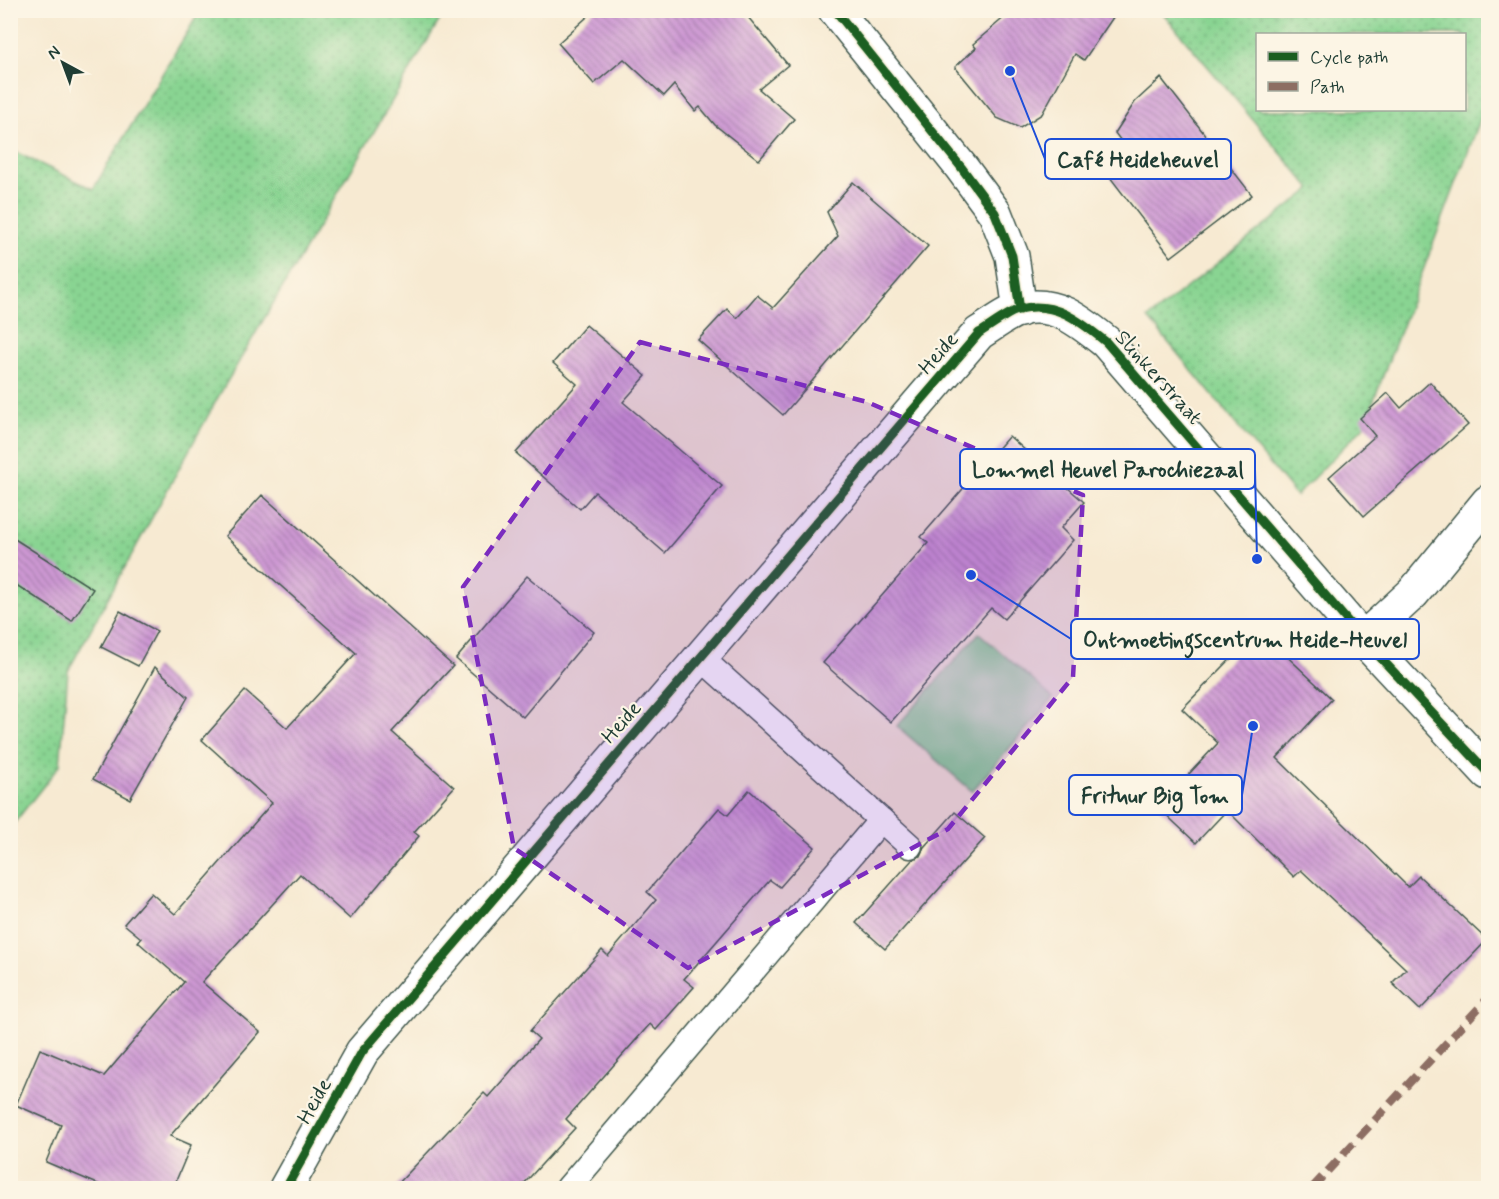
<svg xmlns="http://www.w3.org/2000/svg" width="1499" height="1199" viewBox="0 0 1499 1199" font-family="Mynerve,sans-serif">
  <style>
    .grass { fill: url(#grass-dots); stroke: #548863; stroke-width: 1.5; fill-rule: evenodd }
    .park { fill: #89d492; stroke: #548863; stroke-width: 1.5 }
    .building { fill: url(#building-back-hatch) }
    .lines { fill: none; stroke-linecap: round; stroke-linejoin: round }
    .service-casing { stroke: #3f574c; stroke-width: 27 }
    .minor-casing { stroke: #3f574c; stroke-width: 36 }
    .service { stroke: #fff; stroke-width: 24 }
    .minor { stroke: #fff; stroke-width: 33 }
    .quiet { stroke: #8d6e63; stroke-width: 8; stroke-dasharray: 15 8; stroke-linecap: butt }
    .cycleway-casing { stroke: #fcf5e5; stroke-width: 13 }
    .cycleway { stroke: #1b5e20; stroke-width: 9 }
    .marked { fill: #7b2cbf; fill-opacity: 0.2; stroke: #7b2cbf; stroke-width: 4.5; stroke-dasharray: 12 8; stroke-linejoin: round }
    .labels { text-anchor: middle; stroke-width: 4.5; stroke-linejoin: round; paint-order: stroke }
    .street-label { font-size: 21px; fill: #1f3d34; stroke: #fcf5e5 }
    .leader { fill: none; stroke: #1d4ed8; stroke-width: 2 }
    .callout-dot { fill: #1d4ed8; stroke: #fcf5e5; stroke-width: 2 }
    .callout { fill: #fcf5e5; stroke: #1d4ed8; stroke-width: 2 }
    .callout-label { font-size: 22px; text-anchor: middle; font-weight: bold; fill: #1f3d34 }
  </style>
  <defs>
    <pattern id="grass-dots" width="8" height="8" patternUnits="userSpaceOnUse" patternTransform="scale(1.5)"><rect width="8" height="8" fill="#89d492"/><path d="M2 2h.1M6 6h.1" fill="none" stroke="#6fad78" stroke-width="1.8" stroke-linecap="round"/></pattern>
    <pattern id="building-back-hatch" width="6" height="6" patternUnits="userSpaceOnUse" patternTransform="scale(1.5)"><rect width="6" height="6" fill="#cd98d3"/><path d="M-1 5l2 2M0 0l6 6M5-1l2 2" fill="none" stroke="#a67dac"/></pattern>
  </defs>
  <rect width="100%" height="100%" fill="#fcf5e5"/>
  <filter id="ink" filterUnits="userSpaceOnUse"><feTurbulence type="fractalNoise" baseFrequency=".0167" numOctaves="2"/><feDisplacementMap in="SourceGraphic" scale="12" xChannelSelector="R" yChannelSelector="G"/><feConvolveMatrix kernelMatrix="1 2 1 2 8 2 1 2 1" color-interpolation-filters="sRGB"/></filter>
  <filter id="wash" filterUnits="userSpaceOnUse"><feTurbulence type="fractalNoise" baseFrequency=".008" numOctaves="4" result="noise"/><feDisplacementMap in="SourceGraphic" scale="24" xChannelSelector="R" yChannelSelector="G"/><feGaussianBlur stdDeviation="1.35" result="paint"/><feColorMatrix in="noise" values="0 0 0 0 0 0 0 0 0 0 0 0 0 0 0 0 0 1.4 0 .05"/><feComposite in="paint" operator="in"/></filter>
  <g filter="url(#wash)">
    <rect width="100%" height="100%" fill="#f7ead2"/>
    <!-- grass -->
    <g class="grass">
      <path d="M 200,11 L 445,11 L 221,392 L 68,671 L 60,765 L 11,827 L 11,150 L 93,189 Z"/>
      <path d="M 1161,11 L 1488,11 L 1488,99 L 1364,426 L 1296,496 L 1148,318 L 1311,189 ZM 1258,34 L 1464,34 L 1464,110 L 1258,110 Z"/>
    </g>
    <!-- park -->
    <path class="park" d="M 979,633 L 1053,698 L 972,791 L 897,726 Z"/>
    <g id="blocks">
      <!-- building -->
      <g class="building">
        <path d="M 595,10 L 742,10 L 788,65 L 759,89 L 794,119 L 759,160 L 715,125 L 700,107 L 695,111 L 674,85 L 664,96 L 624,59 L 594,84 L 558,43 Z"/>
        <path d="M 1013,10 L 1118,10 L 1084,60 L 1075,54 L 1042,114 L 1020,128 L 997,118 L 955,67 L 976,48 L 973,44 Z"/>
        <path d="M 1161,78 L 1252,195 L 1171,257 L 1103,168 L 1127,149 L 1115,133 L 1135,102 Z"/>
        <path d="M 853,182 L 928,246 L 783,415 L 698,340 L 727,309 L 737,318 L 757,295 L 773,308 L 838,236 L 827,212 Z"/>
        <path d="M 586,325 L 646,376 L 623,402 L 722,486 L 665,553 L 595,492 L 580,509 L 516,453 L 577,384 L 553,363 Z"/>
        <path d="M 1430,382 L 1468,425 L 1364,516 L 1329,477 L 1375,436 L 1360,418 L 1388,393 L 1401,408 Z"/>
        <path d="M 1009,436 L 1084,502 L 1061,528 L 1073,540 L 1004,619 L 991,608 L 891,722 L 823,663 L 928,543 L 921,537 Z"/>
        <path d="M 262,495 L 453,666 L 392,732 L 454,787 L 414,832 L 419,836 L 350,919 L 300,874 L 202,982 L 260,1032 L 170,1136 L 191,1145 L 173,1188 L 107,1188 L 46,1162 L 61,1125 L 16,1105 L 40,1049 L 104,1076 L 184,982 L 138,942 L 141,938 L 124,924 L 151,893 L 175,914 L 272,803 L 202,740 L 245,691 L 287,728 L 356,653 L 225,536 Z"/>
        <path d="M 10,536 L 93,589 L 72,621 L 10,581 Z"/>
        <path d="M 527,576 L 594,632 L 523,717 L 456,659 Z"/>
        <path d="M 120,611 L 157,631 L 138,666 L 101,647 Z"/>
        <path d="M 1259,630 L 1332,699 L 1277,758 L 1408,887 L 1419,876 L 1487,940 L 1420,1010 L 1392,983 L 1406,969 L 1301,870 L 1294,877 L 1227,810 L 1196,843 L 1158,807 L 1218,743 L 1182,709 Z"/>
        <path d="M 155,667 L 188,697 L 130,799 L 93,779 Z"/>
        <path d="M 749,790 L 815,847 L 780,887 L 770,880 L 684,979 L 694,987 L 656,1030 L 650,1024 L 566,1119 L 575,1128 L 520,1188 L 394,1188 L 484,1093 L 488,1097 L 539,1039 L 530,1031 L 602,950 L 608,956 L 656,900 L 647,892 L 719,808 L 728,815 Z"/>
        <path d="M 955,812 L 985,838 L 885,949 L 856,923 L 912,860 L 920,856 L 924,847 Z"/>
      </g>
    </g>
  </g>
  <g filter="url(#ink)">
    <use href="#blocks" fill-opacity="0" stroke="#3f574c" stroke-width="1.5"/>
    <g class="lines">
      <!-- service casing -->
      <g class="service-casing">
        <g id="service">
          <path d="M 700,657 L 910,846"/>
          <path d="M 568,1188 L 881,820"/>
        </g>
      </g>
      <!-- minor casing -->
      <g class="minor-casing">
        <g id="minor">
          <path d="M 835,10 L 961,167 L 995,213 L 1012,256 L 1020,310"/>
          <path d="M 1363,639 L 1413,593 L 1488,502"/>
          <path d="M 286,1188 L 362,1052 L 979,333 C 991,326 1007,313 1020,309 C 1055,300 1081,322 1106,342 L 1363,639 L 1488,773"/>
        </g>
      </g>
      <!-- service -->
      <use href="#service" class="service"/>
      <!-- minor -->
      <use href="#minor" class="minor"/>
      <!-- quiet -->
      <path class="quiet" d="M 1312,1188 L 1488,998"/>
      <!-- cycleway casing -->
      <g class="cycleway-casing">
        <g id="cycleway">
          <path d="M 835,10 L 961,167 L 995,213 L 1012,256 L 1020,310"/>
          <path d="M 286,1188 L 362,1052 L 979,333 C 991,326 1007,313 1020,309 C 1055,300 1081,322 1106,342 L 1363,639 L 1488,773"/>
        </g>
      </g>
      <!-- cycleway -->
      <use href="#cycleway" class="cycleway"/>
    </g>
  </g>
  <!-- marked area -->
  <path class="marked" d="M 640,342 L 867,402 L 1083,495 L 1073,677 L 948,829 L 688,968 L 514,848 L 463,587 Z"/>
  <g class="labels">
    <!-- street labels -->
    <g class="street-label">
      <text transform="translate(938 353) rotate(-49)" y="7">Heide</text>
      <text transform="translate(1159 377) rotate(48)" y="7">Slinkerstraat</text>
      <text transform="translate(621 722) rotate(-49)" y="7">Heide</text>
      <text transform="translate(314 1101) rotate(-61)" y="7">Heide</text>
    </g>
  </g>
  <!-- callouts -->
  <path class="leader" d="M1010 71L1045 159M1257 559L1255 469M971 575L1071 639M1253 726L1242 795"/>
  <g class="callout-dot">
    <circle cx="1010" cy="71" r="6"/>
    <circle cx="1257" cy="559" r="6"/>
    <circle cx="971" cy="575" r="6"/>
    <circle cx="1253" cy="726" r="6"/>
  </g>
  <g class="callout">
    <rect x="1045" y="139" width="186" height="40" rx="6"/>
    <rect x="960" y="449" width="295" height="40" rx="6"/>
    <rect x="1071" y="619" width="348" height="40" rx="6"/>
    <rect x="1069" y="775" width="173" height="40" rx="6"/>
  </g>
  <g class="callout-label">
    <text x="1138" y="167">Café Heideheuvel</text>
    <text x="1108" y="477">Lommel Heuvel Parochiezaal</text>
    <text x="1245" y="647">Ontmoetingscentrum Heide-Heuvel</text>
    <text x="1155" y="803">Frituur Big Tom</text>
  </g>
  <!-- margin -->
  <rect width="1499" height="1199" fill="none" stroke="#fcf5e5" stroke-width="36"/>
  <!-- legend -->
  <rect x="1256" y="33" width="210" height="78" fill="#fcf5e5" stroke="#a4ab9e" stroke-width="1.5"/>
  <rect x="1268" y="52" width="30" height="9" fill="#1b5e20" stroke="#a4ab9e" stroke-width="1.5"/>
  <text x="1310" y="63" font-size="18" fill="#1f3d34">Cycle path</text>
  <rect x="1268" y="82" width="30" height="9" fill="#8d6e63" stroke="#a4ab9e" stroke-width="1.5"/>
  <text x="1310" y="93" font-size="18" fill="#1f3d34">Path</text>
  <!-- north arrow -->
  <g transform="translate(63 63) rotate(319)" stroke="#fcf5e5" stroke-width="4.5" paint-order="stroke">
  <path d="M0-4.5L10 22L0 15L-10 22Z" fill="#1f3d34"/>
  <text y="-9" font-size="16" font-weight="bold" text-anchor="middle" fill="#1f3d34">N</text>
  </g>
</svg>
